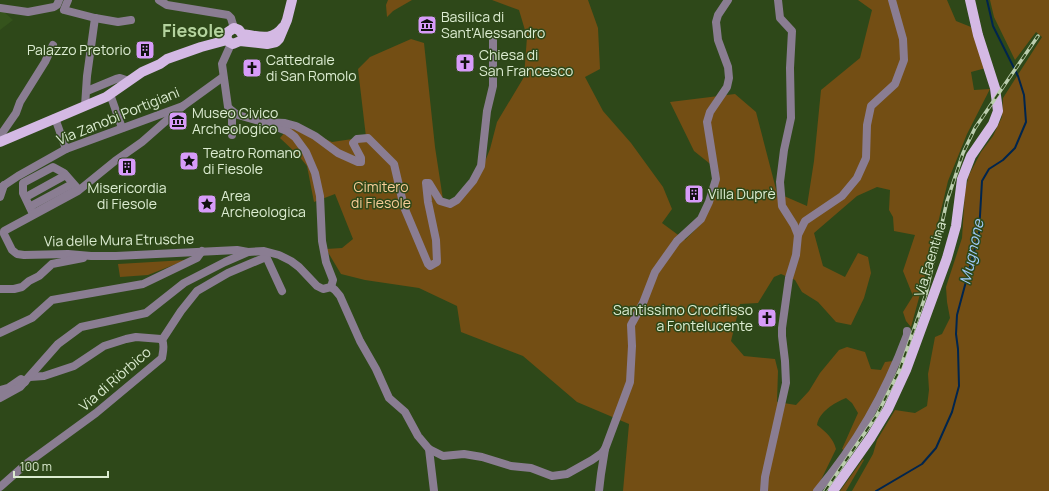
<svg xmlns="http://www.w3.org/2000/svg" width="1049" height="491" viewBox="0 0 1049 491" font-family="Manrope,sans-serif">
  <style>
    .built { fill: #35531c }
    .green { fill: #734e14 }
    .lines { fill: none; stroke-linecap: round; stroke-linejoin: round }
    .stream { stroke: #00254e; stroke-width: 2 }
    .minor { stroke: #8a7d92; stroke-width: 8 }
    .major { stroke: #d4b9e4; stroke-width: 10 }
    .rail-casing { stroke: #bbcdae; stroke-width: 3.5 }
    .rail { stroke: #2e4819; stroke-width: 2; stroke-dasharray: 6; stroke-linecap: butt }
    .labels { text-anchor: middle; stroke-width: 3; stroke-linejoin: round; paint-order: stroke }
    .poi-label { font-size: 14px; fill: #dcecd1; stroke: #2e4819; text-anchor: start }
    .street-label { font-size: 14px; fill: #dcecd1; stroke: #2e4819 }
    .park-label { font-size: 14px; fill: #f7cd98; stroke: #2e4819 }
    .water-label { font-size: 15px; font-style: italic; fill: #a1cbfd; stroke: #2e4819 }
    .district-label { font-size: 18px; font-weight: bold; fill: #b4d39e; stroke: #2e4819 }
  </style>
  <rect width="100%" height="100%" fill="#2e4819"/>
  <!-- built -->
  <path class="built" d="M 0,10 L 3,11 L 13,20 L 0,30 Z"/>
  <!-- green -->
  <g class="green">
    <path d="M 388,0 L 412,0 L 393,11 L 387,17 L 386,5 Z"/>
    <path d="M 492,0 L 588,0 L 598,28 L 600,69 L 585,77 L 603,111 L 631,143 L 663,187 L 672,209 L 662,223 L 685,240 L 704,221 L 719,171 L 694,151 L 670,102 L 735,94 L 756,112 L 777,193 L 807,206 L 814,161 L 821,90 L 860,58 L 872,10 L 858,0 L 947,0 L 956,21 L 971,27 L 986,68 L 971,72 L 974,90 L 990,89 L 967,134 L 948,181 L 928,265 L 911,327 L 906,321 L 903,312 L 913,296 L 903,271 L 915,235 L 894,231 L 893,217 L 889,210 L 890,190 L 877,187 L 857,196 L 814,233 L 823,266 L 845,277 L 858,253 L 868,257 L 871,273 L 864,298 L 851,325 L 836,322 L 818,302 L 802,292 L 795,280 L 781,274 L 774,277 L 758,303 L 740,304 L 731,341 L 744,356 L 775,359 L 778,371 L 777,402 L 796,405 L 809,391 L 820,373 L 839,350 L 847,347 L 865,352 L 871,369 L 881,370 L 885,362 L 893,361 L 878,396 L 846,451 L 842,449 L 858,413 L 852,403 L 846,398 C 834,403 819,412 817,425 C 826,432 833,438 836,449 L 821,480 L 814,491 L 623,491 L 629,424 L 577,402 L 523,356 L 461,332 L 457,306 L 419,288 L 365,280 L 341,274 L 326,249 L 342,248 L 353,239 L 335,194 L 314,202 L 307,166 L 298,155 L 280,138 L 292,124 L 332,142 L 366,137 L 358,69 L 370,57 L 411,39 L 424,43 L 435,147 L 444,206 L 478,179 L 490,149 L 497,122 L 524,77 L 527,37 L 519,10 Z"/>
    <path d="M 990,0 L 1049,0 L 1049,491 L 852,491 L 873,454 L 877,440 L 895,410 L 915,413 L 927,406 L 929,390 L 928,374 L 935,337 L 942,334 L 950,318 L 947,302 L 946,287 L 962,238 L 965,191 L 969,175 L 981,152 L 993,136 L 1002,117 L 1003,98 L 1042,37 L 1036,32 L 1015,60 L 994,17 Z"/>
    <path d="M 186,260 L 148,275 L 120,277 L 118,264 Z"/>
    <path d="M 863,459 L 864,460 L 846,491 L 840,491 Z"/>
  </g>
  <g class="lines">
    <!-- stream -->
    <path class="stream" d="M 876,491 L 922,464 L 936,448 L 952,412 L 959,386 L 958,349 L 956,334 L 957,315 L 979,233 L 982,181 L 989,169 L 1003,160 L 1015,148 L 1026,122 L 1024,95 L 1018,76 L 993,26 L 987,0"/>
    <!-- minor -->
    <g class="minor">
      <path d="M 68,0 L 64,10 L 95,18 L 118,22 L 131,20"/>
      <path d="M 159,0 L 167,5 L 228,15 L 231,18 L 234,28"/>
      <path d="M 0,8 L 28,12 L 54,7 L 57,5 L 59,0"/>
      <path d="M 231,44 L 222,64 L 228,107 L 232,111 L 238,115 L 263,122 L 287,131 L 295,137 L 306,152 L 315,173 L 320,196 L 322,241 L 326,262 L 333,280 L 331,287"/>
      <path d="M 87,91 L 116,79 L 120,78 L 129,81"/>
      <path d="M 110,94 L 122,128"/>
      <path d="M 85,106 L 87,76 L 95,18"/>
      <path d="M 183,106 L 142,142 L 115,161 L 78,191 L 4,231 L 4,234 L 12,250 L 17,254 L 24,255 L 68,254 L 91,256 L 116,256 L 237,250 L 248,252"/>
      <path d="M 232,111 L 232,135"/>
      <path d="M 55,118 L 66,149"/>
      <path d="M 263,122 L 285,123 L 296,126 L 315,136 L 338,153 L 358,162 L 361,162 L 361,158 L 353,143 L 357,139 L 368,138 L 394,164 L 404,207 L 428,264 L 430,266 L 437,262 L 436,240 L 428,202 L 426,183 L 429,183 L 440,201 L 450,204 L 457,200 L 473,181 L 481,166 L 487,111 L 493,86 L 493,36"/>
      <path d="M 0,136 L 16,113 L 20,102 L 45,62 L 53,45"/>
      <path d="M 53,167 L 64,173 L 78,189 L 33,214 L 23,193 L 23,183 Z"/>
      <path d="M 0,188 L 18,176 L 66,149 L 183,106 L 223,77"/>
      <path d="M 0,197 L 4,185"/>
      <path d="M 26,197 L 64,176"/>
      <path d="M 31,206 L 72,184"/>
      <path d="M 798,235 L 805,221 L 842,196 L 857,178 L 866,158 L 867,125 L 871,106 L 895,84 L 904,60 L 903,39 L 892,0"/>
      <path d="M 264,252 L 282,291"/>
      <path d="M 331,287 L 335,290 L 340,296 L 360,341 L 376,369 L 389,398 L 405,412 L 418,436 L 429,449 L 443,456 L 464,454 L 482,457 L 511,466 L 531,468 L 552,476 L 567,474 L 592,460 L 602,453 L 605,449 L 630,382 L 632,346 L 631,325 L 643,303 L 655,272 L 677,241 L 701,219 L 709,202 L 716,179 L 707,122 L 710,112 L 727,87 L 729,78 L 728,67 L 718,40 L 716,22 L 718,15 L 728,0"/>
      <path d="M 0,289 L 14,289 L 22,287 L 29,281 L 39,276 L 52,264 L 83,258"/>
      <path d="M 0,333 L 32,318 L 52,300 L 143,284 L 197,258 L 202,251"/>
      <path d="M 162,340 L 181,311 L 197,291 L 228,273 L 266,257"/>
      <path d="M 30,377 L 44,376 L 74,366 L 104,346 L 126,339 L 136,337 L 161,339 L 162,340"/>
      <path d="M 0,390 L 8,388 L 21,379 L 25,382"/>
      <path d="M 0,398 L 20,387 L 58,344 L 81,327 L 146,313 L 184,283 L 225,262 L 248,252 L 264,251 L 279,255 L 291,261 L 299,267 L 317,286 L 323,289 L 331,287"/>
      <path d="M 429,449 L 434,491"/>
      <path d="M 0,487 L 26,464 L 96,413 L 162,358 C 163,352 165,345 162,340"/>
      <path d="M 599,491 L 601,474 L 605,449"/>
      <path d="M 764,491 L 765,477 L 786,383 L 785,361 L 782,336 L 782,328 L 789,278 L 796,255 L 798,235 L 794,225 L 782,206 L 780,182 L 784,150 L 791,118 L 790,68 L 792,31 L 780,18 L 778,0"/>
      <path d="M 817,491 C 856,445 886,392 907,335 L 907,331"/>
    </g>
    <!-- major -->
    <g class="major">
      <path d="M 283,27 C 272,42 258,36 242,34 L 239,30 L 234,28 L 228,32 L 226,38 L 229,42 L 233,44 L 240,41 L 267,44 L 276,42 L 279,39 L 287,20 L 292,0"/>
      <path d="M 0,142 L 106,97 L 142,72 L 160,64 L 167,59 L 201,47 L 227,40"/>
      <path d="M 833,491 L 871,437 L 888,409 L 906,370 L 947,258 L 956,226 L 962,179 L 971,156 L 993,124 L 998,111 L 995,88 L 978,35 L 970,0"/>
    </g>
    <!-- rail casing -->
    <g class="rail-casing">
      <path id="rail" d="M 825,491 L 877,415 L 900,369 L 926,294 L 947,201 L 963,153 L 975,128 L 1038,36"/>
    </g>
    <!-- rail -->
    <use href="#rail" class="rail"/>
  </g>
  <!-- icons -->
  <defs>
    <g id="museum-square" transform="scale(1)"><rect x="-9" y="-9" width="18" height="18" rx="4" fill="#d79bf9" stroke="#2e4819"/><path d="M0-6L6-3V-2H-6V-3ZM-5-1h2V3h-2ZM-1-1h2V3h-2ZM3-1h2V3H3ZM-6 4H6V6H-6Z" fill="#111"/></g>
    <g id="building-square" transform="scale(1)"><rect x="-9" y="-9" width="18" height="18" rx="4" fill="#d79bf9" stroke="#2e4819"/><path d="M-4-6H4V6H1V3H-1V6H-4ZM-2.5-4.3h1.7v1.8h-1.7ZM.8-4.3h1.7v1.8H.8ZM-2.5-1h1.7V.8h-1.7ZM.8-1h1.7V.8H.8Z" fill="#111"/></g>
    <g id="church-square" transform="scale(1)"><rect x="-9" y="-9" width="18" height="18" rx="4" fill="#d79bf9" stroke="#2e4819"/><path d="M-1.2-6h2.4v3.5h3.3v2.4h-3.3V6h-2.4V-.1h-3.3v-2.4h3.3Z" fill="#111"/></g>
    <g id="sight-square" transform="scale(1)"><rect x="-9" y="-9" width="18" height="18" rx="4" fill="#d79bf9" stroke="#2e4819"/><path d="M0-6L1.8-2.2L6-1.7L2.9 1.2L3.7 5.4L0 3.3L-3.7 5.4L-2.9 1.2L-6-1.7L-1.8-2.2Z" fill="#111"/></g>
  </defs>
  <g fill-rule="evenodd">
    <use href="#museum-square" x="427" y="25"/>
    <use href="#building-square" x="145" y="50"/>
    <use href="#church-square" x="465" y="63"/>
    <use href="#church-square" x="252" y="68"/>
    <use href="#museum-square" x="178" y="121"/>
    <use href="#sight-square" x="189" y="161"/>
    <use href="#building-square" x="127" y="167"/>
    <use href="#building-square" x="694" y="194"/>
    <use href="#sight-square" x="207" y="204"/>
    <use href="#church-square" x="767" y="318"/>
  </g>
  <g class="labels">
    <!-- poi labels -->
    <g class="poi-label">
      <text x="441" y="22">Basilica di<tspan x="441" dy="16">Sant'Alessandro</tspan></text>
      <text x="131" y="55" text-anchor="end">Palazzo Pretorio</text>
      <text x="479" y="60">Chiesa di<tspan x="479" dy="16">San Francesco</tspan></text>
      <text x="266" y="65">Cattedrale<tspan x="266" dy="16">di San Romolo</tspan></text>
      <text x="192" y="118">Museo Civico<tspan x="192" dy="16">Archeologico</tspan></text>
      <text x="203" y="158">Teatro Romano<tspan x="203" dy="16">di Fiesole</tspan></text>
      <text x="127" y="193" text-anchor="middle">Misericordia<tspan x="127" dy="16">di Fiesole</tspan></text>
      <text x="708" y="199">Villa Duprè</text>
      <text x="221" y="201">Area<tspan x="221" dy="16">Archeologica</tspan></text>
      <text x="753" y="315" text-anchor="end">Santissimo Crocifisso<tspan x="753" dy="16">a Fontelucente</tspan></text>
    </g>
    <!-- street labels -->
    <g class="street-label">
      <text transform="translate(118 116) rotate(-22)" y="5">Via Zanobi Portigiani</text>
      <text transform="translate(119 240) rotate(-1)" y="5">Via delle Mura Etrusche</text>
      <text transform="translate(930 259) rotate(-73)" y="5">Via Faentina</text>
      <text transform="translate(115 379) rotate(-41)" y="5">Via di Riòrbico</text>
    </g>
    <!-- park labels -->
    <g class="park-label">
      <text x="381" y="192">Cimitero<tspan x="381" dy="16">di Fiesole</tspan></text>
    </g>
    <!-- water labels -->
    <g class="water-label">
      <text transform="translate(972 252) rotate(-78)" y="5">Mugnone</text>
    </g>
    <!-- district labels -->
    <g class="district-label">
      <text x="193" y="37">Fiesole</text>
    </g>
  </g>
  <!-- scale -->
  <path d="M14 471v6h94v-6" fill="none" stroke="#dcecd1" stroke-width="2"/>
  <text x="20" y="471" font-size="12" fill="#dcecd1" stroke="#2e4819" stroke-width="3" paint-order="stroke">100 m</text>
</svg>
